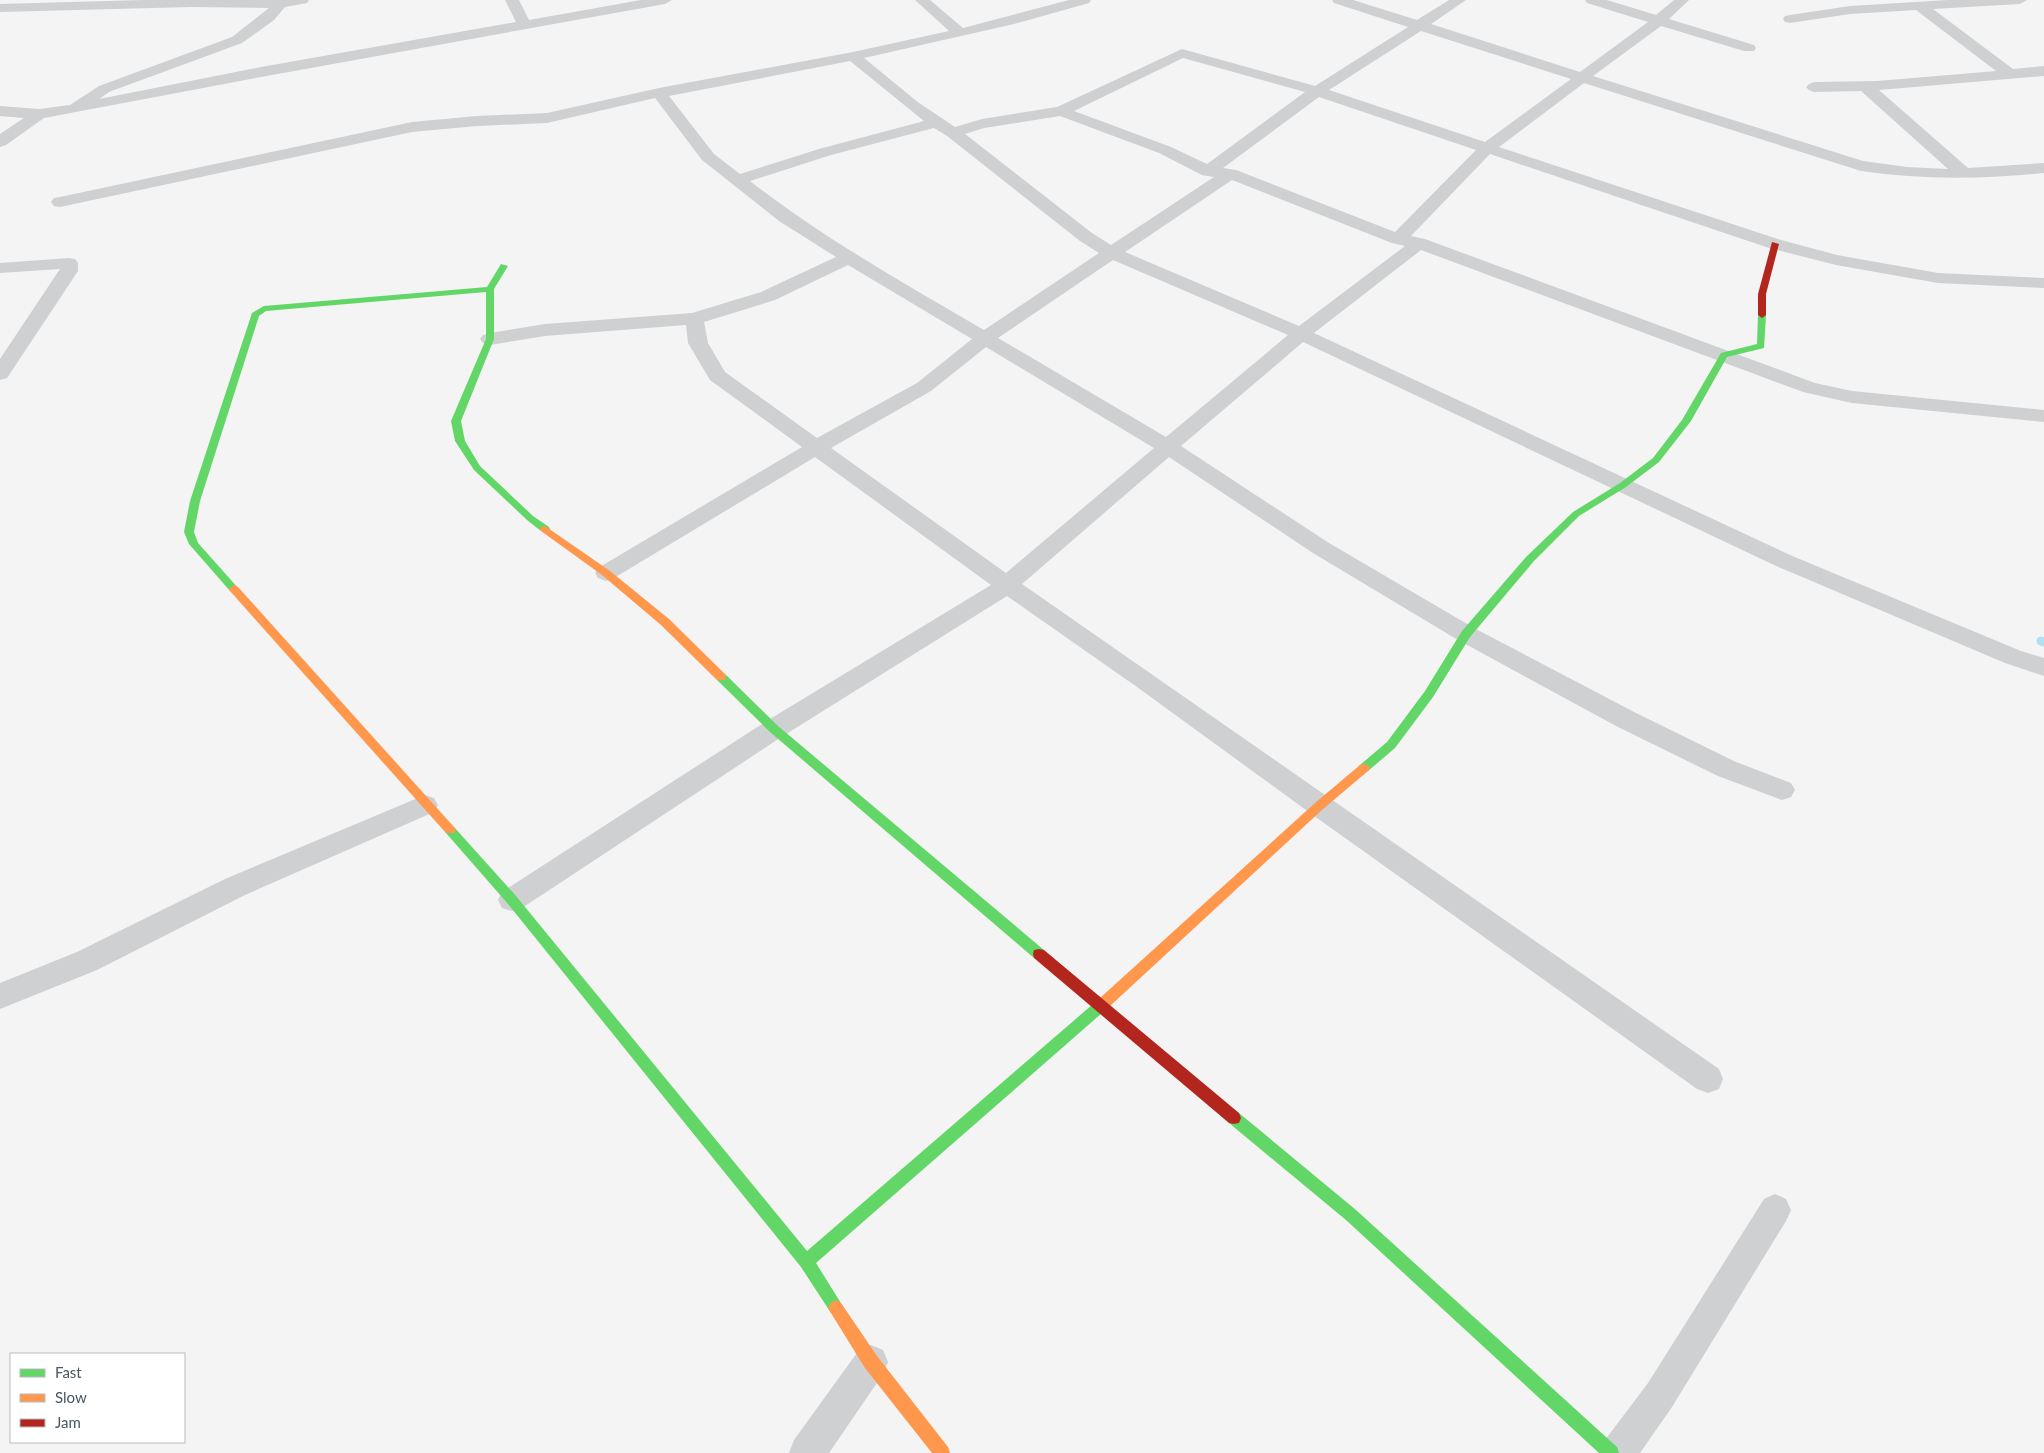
<svg xmlns="http://www.w3.org/2000/svg" width="2044" height="1453" viewBox="0 0 2044 1453" font-family="Lato,sans-serif">
  <style>
    .lines { fill: none; stroke-linecap: round; stroke-linejoin: round }
    .stream { stroke: #aee2f0; stroke-width: 9 }
    .street { fill: #ced0d2; fill-rule: evenodd }
    .fast { fill: #63d668; fill-rule: evenodd }
    .slow { fill: #ff974d; fill-rule: evenodd }
    .jam { fill: #b3261e; fill-rule: evenodd }
  </style>
  <rect width="100%" height="100%" fill="#f4f4f4"/>
  <g class="lines">
    <!-- stream -->
    <path class="stream" d="M 2041,641 L 2044,642"/>
    <!-- street -->
    <g class="street">
      <path d="M 144,0 L 309,0 L 307,3 L 285,7 L 274,20 L 242,43 L 109,92 L 99,99 L 261,67 L 516,22 L 505,0 L 519,0 L 529,20 L 641,0 L 672,0 L 665,4 L 261,77 L 44,118 L 6,145 L 0,147 L 0,134 L 24,118 L 0,116 L 0,106 L 39,109 L 70,105 L 99,86 L 232,37 L 269,8 L 191,7 L 0,12 L 0,4 Z"/>
      <path d="M 915,0 L 930,0 L 963,28 L 1069,0 L 1091,0 L 1089,3 L 1014,24 L 864,58 L 919,103 L 955,127 L 982,119 L 1057,107 L 1182,49 L 1315,86 L 1408,27 L 1334,3 L 1332,0 L 1353,0 L 1417,20 L 1449,0 L 1466,0 L 1431,24 L 1580,72 L 1648,22 L 1587,3 L 1585,0 L 1607,0 L 1656,15 L 1674,0 L 1689,0 L 1669,19 L 1754,45 L 1756,48 L 1754,51 L 1744,51 L 1661,26 L 1593,76 L 1863,161 L 1907,167 L 1948,169 L 1861,91 L 1814,92 L 1809,90 L 1806,87 L 1809,84 L 1814,82 L 1877,81 L 1996,71 L 1916,10 L 1850,14 L 1790,23 L 1785,22 L 1783,19 L 1785,16 L 1790,15 L 1850,6 L 1948,0 L 2027,0 L 2020,4 L 1933,9 L 2013,69 L 2044,66 L 2044,76 L 1879,90 L 1968,168 L 2044,163 L 2044,173 C 1982,179 1922,180 1861,171 L 1584,83 L 1499,147 L 1781,240 L 1837,255 L 1938,273 L 2044,278 L 2044,288 L 1938,283 L 1836,265 L 1769,248 L 1490,154 L 1411,236 L 1425,239 L 1815,383 L 1852,391 L 2044,410 L 2044,422 L 1852,403 L 1803,392 L 1421,250 L 1314,333 L 1790,555 L 2021,651 L 2044,658 L 2044,676 L 2005,663 L 1774,565 L 1303,342 L 1181,446 L 1329,543 L 1474,628 L 1636,713 L 1736,762 L 1791,783 L 1795,790 L 1791,797 L 1782,800 L 1718,776 L 1618,727 L 1458,640 L 1313,553 L 1169,457 L 1022,584 L 1719,1069 L 1723,1079 L 1719,1089 L 1708,1093 L 1697,1089 L 1310,813 L 1137,687 L 1007,596 L 783,736 L 522,908 L 512,911 L 502,908 L 498,900 L 502,892 L 765,722 L 991,585 L 815,457 L 614,578 L 606,581 L 598,578 L 595,573 L 598,568 L 802,447 L 710,380 L 688,343 L 686,325 L 545,336 L 490,345 L 483,343 L 480,339 L 483,335 L 490,333 L 545,324 L 692,313 L 761,292 L 836,257 L 779,221 L 702,160 L 655,98 L 547,123 L 477,126 L 412,132 L 60,207 L 54,206 L 51,202 L 54,198 L 60,197 L 412,122 L 477,116 L 547,113 L 659,88 L 853,52 L 949,31 ZM 1421,31 L 1571,79 L 1485,142 L 1329,90 ZM 1183,58 L 1305,92 L 1207,164 L 1171,147 L 1074,111 ZM 850,61 L 924,121 L 819,149 L 740,174 L 714,154 L 669,96 ZM 1319,97 L 1476,150 L 1395,232 L 1236,170 L 1223,168 ZM 1060,116 L 1159,153 L 1202,175 L 1214,177 L 1111,245 L 1092,233 L 965,134 L 984,128 ZM 934,128 L 947,136 L 1080,241 L 1099,253 L 984,330 C 904,283 823,238 750,181 L 831,155 ZM 1232,180 L 1392,243 L 1405,246 L 1299,326 L 1125,252 ZM 1113,260 L 1288,335 L 1166,437 L 998,338 ZM 848,265 L 972,339 L 917,383 L 817,438 L 725,372 L 708,343 L 704,322 L 775,300 ZM 986,347 L 1154,448 L 1006,573 L 831,448 L 931,391 Z"/>
      <path d="M 69,258 L 75,259 L 78,263 L 78,271 L 7,378 L 0,380 L 0,359 L 60,269 L 0,273 L 0,263 Z"/>
      <path d="M 425,795 L 434,798 L 438,805 L 434,812 L 245,895 L 97,970 L 0,1009 L 0,983 L 77,952 L 225,879 Z"/>
      <path d="M 1775,1194 L 1786,1199 L 1791,1210 L 1786,1221 L 1672,1407 L 1640,1453 L 1600,1453 L 1605,1440 L 1648,1383 L 1764,1199 Z"/>
      <path d="M 871,1345 L 883,1350 L 888,1362 L 883,1374 L 829,1453 L 789,1453 L 794,1440 L 859,1350 Z"/>
    </g>
    <!-- fast -->
    <g class="fast">
      <path d="M 501,264 L 508,266 L 494,289 L 494,339 L 461,421 L 465,441 L 480,466 L 533,516 L 549,527 L 550,529 L 549,531 L 541,531 L 527,520 L 474,470 L 455,441 L 451,421 L 486,339 L 486,292 L 266,311 L 259,316 L 200,501 L 194,532 L 198,543 L 239,589 L 238,591 L 230,591 L 189,544 L 184,532 L 190,501 L 252,313 L 264,306 L 487,287 Z"/>
      <path d="M 1762,312 L 1766,315 L 1764,348 L 1727,357 L 1691,421 L 1659,462 L 1626,487 L 1579,516 L 1534,561 L 1470,637 L 1433,697 L 1395,748 L 1368,771 L 1360,771 L 1358,768 L 1360,765 L 1387,742 L 1425,691 L 1462,631 L 1526,557 L 1573,512 L 1620,483 L 1653,458 L 1682,420 L 1721,353 L 1757,344 L 1758,315 Z"/>
      <path d="M 721,673 L 725,674 L 778,726 L 1044,950 L 1045,954 L 1044,958 L 1039,959 L 1034,958 L 770,732 L 717,680 L 716,677 Z"/>
      <path d="M 450,825 L 454,827 L 516,896 L 807,1251 L 1100,998 L 1105,996 L 1110,998 L 1112,1002 L 1110,1006 L 816,1263 L 844,1308 L 841,1313 L 836,1316 L 831,1313 L 801,1267 L 508,904 L 446,833 L 444,830 L 446,827 Z"/>
      <path d="M 1234,1112 L 1239,1113 L 1356,1210 L 1617,1447 L 1619,1453 L 1599,1453 L 1346,1220 L 1229,1123 L 1227,1118 L 1229,1113 Z"/>
    </g>
    <!-- slow -->
    <g class="slow">
      <path d="M 545,526 L 610,571 L 669,619 L 725,674 L 726,677 L 725,680 L 717,680 L 661,625 L 602,575 L 541,531 L 540,529 L 541,527 Z"/>
      <path d="M 234,585 L 238,587 L 454,827 L 456,830 L 454,833 L 446,833 L 230,591 L 229,589 Z"/>
      <path d="M 1364,764 L 1368,765 L 1370,768 L 1368,771 L 1323,809 L 1110,1006 L 1105,1008 L 1100,1006 L 1098,1002 L 1100,998 L 1315,803 L 1360,765 Z"/>
      <path d="M 836,1300 L 841,1303 L 877,1356 L 948,1447 L 950,1453 L 932,1453 L 865,1368 L 831,1313 L 828,1308 L 831,1303 Z"/>
    </g>
    <!-- jam -->
    <g class="jam">
      <path d="M 1772,242 L 1779,244 L 1766,294 L 1766,315 L 1762,318 L 1758,315 L 1758,294 Z"/>
      <path d="M 1039,949 L 1044,950 L 1239,1113 L 1241,1118 L 1239,1123 L 1234,1124 L 1229,1123 L 1034,958 L 1033,954 L 1034,950 Z"/>
    </g>
  </g>
  <!-- legend -->
  <rect x="10" y="1353" width="175" height="90" fill="#ffffff" stroke="#b7bbc0"/>
  <rect x="20" y="1369" width="25" height="8" fill="#63d668" stroke="#b7bbc0"/>
  <text x="55" y="1378" font-size="15" fill="#4a5661">Fast</text>
  <rect x="20" y="1394" width="25" height="8" fill="#ff974d" stroke="#b7bbc0"/>
  <text x="55" y="1403" font-size="15" fill="#4a5661">Slow</text>
  <rect x="20" y="1419" width="25" height="8" fill="#b3261e" stroke="#b7bbc0"/>
  <text x="55" y="1428" font-size="15" fill="#4a5661">Jam</text>
</svg>
